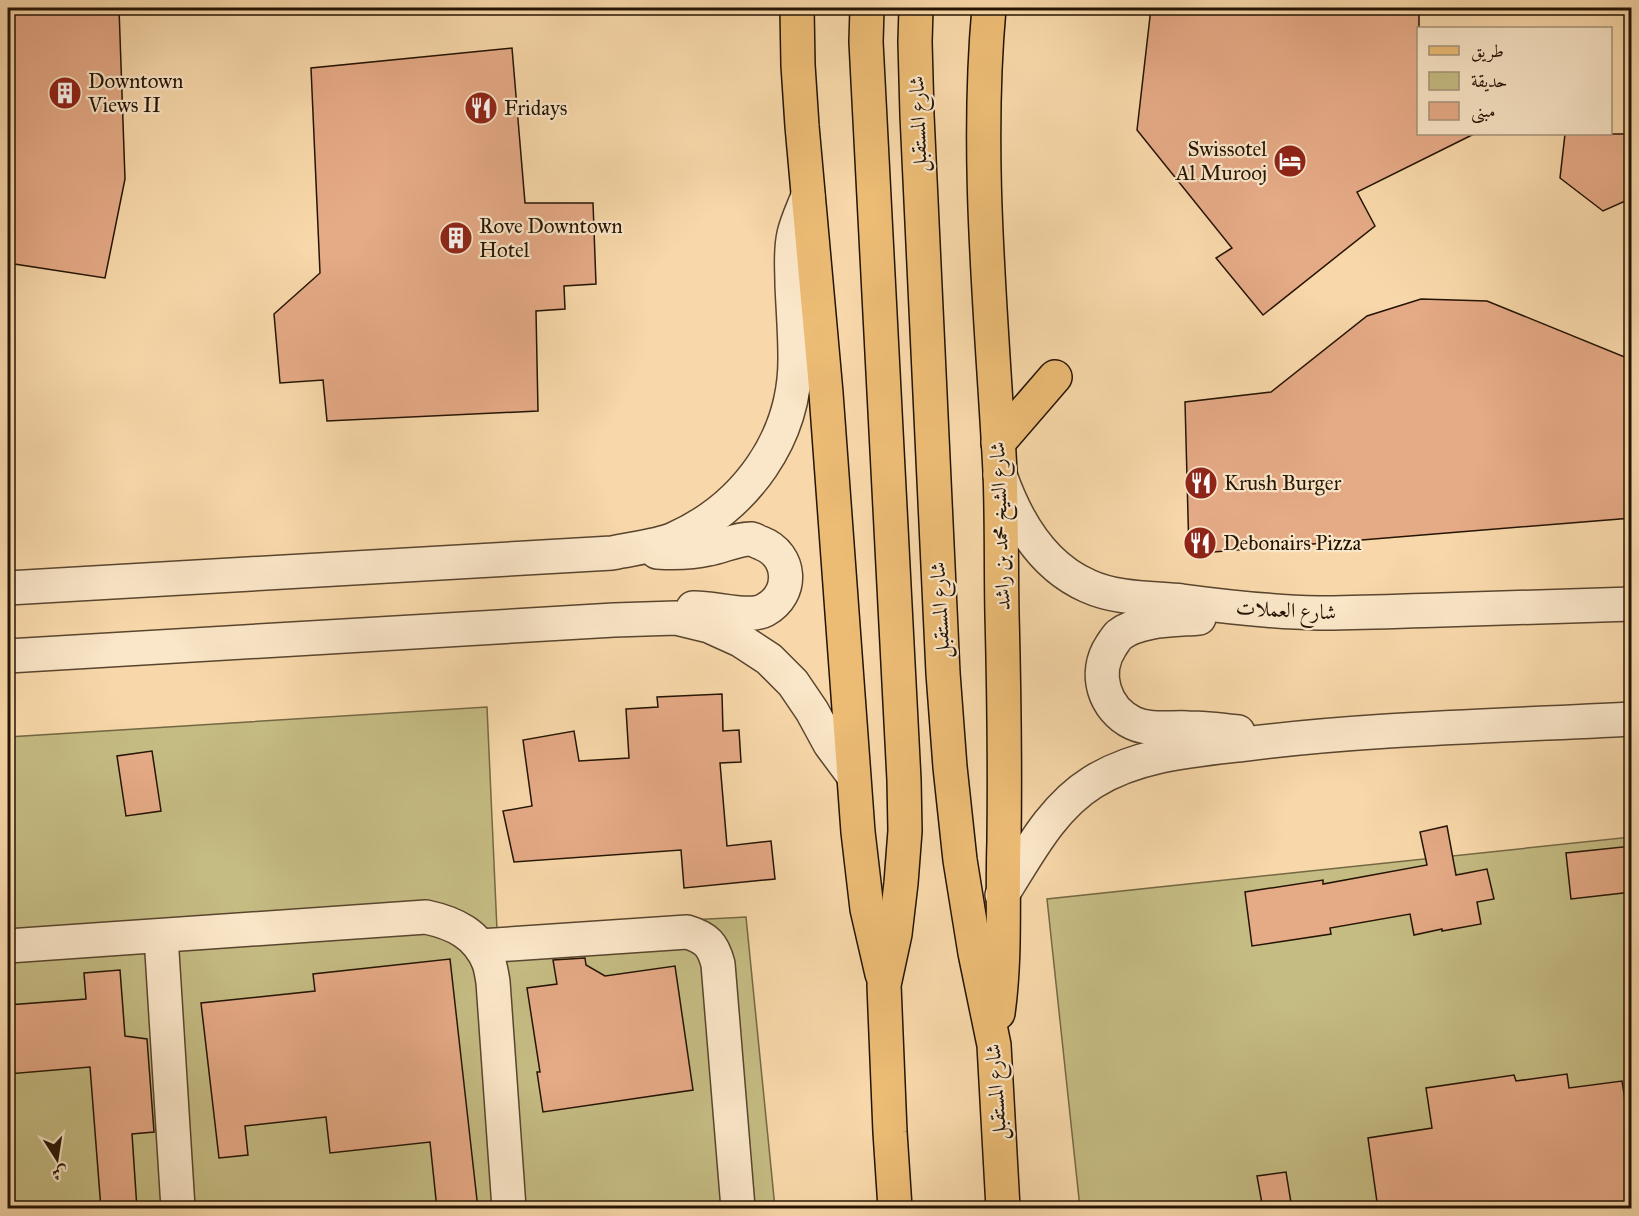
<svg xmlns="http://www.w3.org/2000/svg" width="1639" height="1216" viewBox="0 0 1639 1216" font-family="'IM FELL Great Primer',Amiri,serif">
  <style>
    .green { fill: #c5bc83; stroke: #746844; stroke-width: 1.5 }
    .building { fill: #e5aa86; stroke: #241404; stroke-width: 1.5 }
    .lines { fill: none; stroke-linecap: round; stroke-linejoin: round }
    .minor-casing { stroke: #59452e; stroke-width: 36 }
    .major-casing { stroke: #241404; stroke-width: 36 }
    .minor { stroke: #fae6c8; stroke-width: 33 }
    .major { stroke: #ecbc75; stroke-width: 33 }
    .labels { text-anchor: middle; stroke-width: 4.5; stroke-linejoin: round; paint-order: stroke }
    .poi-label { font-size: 21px; fill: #241404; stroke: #fae6c8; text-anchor: start }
    .street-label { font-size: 21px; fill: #241404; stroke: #fae6c8 }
  </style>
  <rect width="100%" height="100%" fill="#f8d8aa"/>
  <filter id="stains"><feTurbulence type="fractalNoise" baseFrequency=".00333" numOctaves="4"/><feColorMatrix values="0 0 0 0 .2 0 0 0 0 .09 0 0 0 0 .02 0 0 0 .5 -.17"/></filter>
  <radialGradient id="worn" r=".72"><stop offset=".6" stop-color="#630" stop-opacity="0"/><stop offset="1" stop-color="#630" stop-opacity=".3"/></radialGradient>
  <!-- green -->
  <g class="green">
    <path d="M 487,707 L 497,930 L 746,917 L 775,1208 L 8,1208 L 8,737 Z"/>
    <path d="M 1631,837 L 1631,1208 L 1080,1208 L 1047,899 Z"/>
  </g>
  <!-- building -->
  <g class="building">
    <path d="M 8,8 L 119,8 L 125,179 L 105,278 L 8,263 Z"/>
    <path d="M 1151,8 L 1419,8 L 1419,134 L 1474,134 L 1357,192 L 1375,226 L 1263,315 L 1216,258 L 1232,248 L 1137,130 Z"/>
    <path d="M 512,48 L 525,203 L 593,203 L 596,284 L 564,286 L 565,309 L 536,311 L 538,411 L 327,421 L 323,380 L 280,383 L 274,314 L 320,273 L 311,68 Z"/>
    <path d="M 1565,134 L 1632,134 L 1632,198 L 1603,211 L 1560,178 Z"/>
    <path d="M 1421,299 L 1487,301 L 1632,360 L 1632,518 L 1189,554 L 1185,402 L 1271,392 L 1367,316 Z"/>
    <path d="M 722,694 L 723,731 L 739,730 L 741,762 L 720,763 L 727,846 L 771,841 L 775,879 L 684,888 L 681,850 L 514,862 L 503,811 L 532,806 L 523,740 L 574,731 L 579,761 L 629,758 L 626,709 L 658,707 L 657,697 Z"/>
    <path d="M 152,751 L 161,811 L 126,816 L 117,756 Z"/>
    <path d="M 1447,826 L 1456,875 L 1487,869 L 1494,899 L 1477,902 L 1481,924 L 1442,931 L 1442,929 L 1414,935 L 1410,914 L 1330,928 L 1331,934 L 1252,946 L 1245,892 L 1323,880 L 1323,884 L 1427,865 L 1420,832 Z"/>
    <path d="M 1632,846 L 1632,892 L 1571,899 L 1566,853 Z"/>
    <path d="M 585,958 L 586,965 L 605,976 L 675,966 L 693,1090 L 543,1112 L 537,1072 L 540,1072 L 527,988 L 557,984 L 553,960 Z"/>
    <path d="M 450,959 L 478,1209 L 437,1209 L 430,1142 L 330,1153 L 326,1117 L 245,1126 L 248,1155 L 219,1158 L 201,1003 L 315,991 L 313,974 Z"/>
    <path d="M 120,970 L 125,1036 L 147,1039 L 154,1132 L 132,1134 L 137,1209 L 101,1209 L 90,1067 L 8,1074 L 8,1005 L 86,999 L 84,973 Z"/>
    <path d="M 1567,1074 L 1569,1088 L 1622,1081 L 1625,1100 L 1632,1099 L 1632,1209 L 1378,1209 L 1368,1138 L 1432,1128 L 1426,1088 L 1514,1075 L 1516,1081 Z"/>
    <path d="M 1286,1172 L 1292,1209 L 1263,1209 L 1257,1176 Z"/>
  </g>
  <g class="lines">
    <!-- minor casing -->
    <g class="minor-casing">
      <g id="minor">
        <path d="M 1000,475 C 1016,521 1042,566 1088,586 C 1116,599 1152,598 1182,601 C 1227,607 1272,612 1318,613 C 1359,613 1400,611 1441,610 C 1504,608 1568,606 1632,604"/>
        <path d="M 657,552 C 674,553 691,553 708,549 C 721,547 739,538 752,539 C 753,539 760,543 761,543 C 792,555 794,594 765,610 C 749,619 713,607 693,608"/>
        <path d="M 8,588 L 612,553 C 629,549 658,546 674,539 C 746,507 796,438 795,357 C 795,333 793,309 792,284 C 792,268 790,251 794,234 C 797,221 803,209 808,196"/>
        <path d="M 1199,618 C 1175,620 1139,619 1119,635 C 1116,638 1113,643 1111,646 C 1093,673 1104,709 1133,723 C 1150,731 1170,727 1188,728 C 1204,728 1221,730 1238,732"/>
        <path d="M 8,656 L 614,620 L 676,618 L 709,626 L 740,640 L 769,659 L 793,683 L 812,711 L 830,744 L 853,775"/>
        <path d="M 1002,895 C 1028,854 1051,808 1093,782 C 1138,754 1194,750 1246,744 C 1373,728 1503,726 1632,719"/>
        <path d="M 161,936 L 178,1208"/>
        <path d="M 8,946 L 426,917 C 454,923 478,934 489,963 C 491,969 492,976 493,982 L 509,1208"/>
        <path d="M 480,946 L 687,932 C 707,938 713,945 718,964 L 738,1208"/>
      </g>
    </g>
    <!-- major casing -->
    <g class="major-casing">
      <g id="major">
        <path d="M 797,8 L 798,65 L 802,126 L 826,393 L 858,832 L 867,909 L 882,974"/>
        <path d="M 867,8 L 866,42 L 904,780 L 905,831 L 901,883 L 895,934 L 884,985 L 890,1132 L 895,1208"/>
        <path d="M 916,8 L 915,42 L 917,115 L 943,673 L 950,767 L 960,860 L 975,953 L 994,1045 L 1003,1208"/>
        <path d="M 989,8 C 975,162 992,318 1000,472 C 1002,519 1001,567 1002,614 C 1004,690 1005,766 1004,842 C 1002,899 1006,956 998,1013"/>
        <path d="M 998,443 L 1055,377"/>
      </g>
    </g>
    <!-- minor -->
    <use href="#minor" class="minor"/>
    <!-- major -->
    <use href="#major" class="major"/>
  </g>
  <!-- icons -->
  <defs>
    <g id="building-disc" transform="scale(1.725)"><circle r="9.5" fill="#8f2418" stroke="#fae6c8"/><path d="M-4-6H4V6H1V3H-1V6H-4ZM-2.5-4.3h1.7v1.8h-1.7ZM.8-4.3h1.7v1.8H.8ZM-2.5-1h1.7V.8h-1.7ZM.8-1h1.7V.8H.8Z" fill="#fff"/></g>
    <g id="restaurant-disc" transform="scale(1.725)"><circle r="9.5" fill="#8f2418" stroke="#fae6c8"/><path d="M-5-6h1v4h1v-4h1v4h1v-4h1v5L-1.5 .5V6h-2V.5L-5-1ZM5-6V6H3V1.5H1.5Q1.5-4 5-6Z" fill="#fff"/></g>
    <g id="hotel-disc" transform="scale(1.725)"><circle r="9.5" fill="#8f2418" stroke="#fae6c8"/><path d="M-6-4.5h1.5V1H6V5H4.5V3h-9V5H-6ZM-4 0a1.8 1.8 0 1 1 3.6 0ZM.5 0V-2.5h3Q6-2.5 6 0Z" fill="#fff"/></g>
  </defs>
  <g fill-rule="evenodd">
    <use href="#building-disc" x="65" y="93"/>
    <use href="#restaurant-disc" x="481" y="108"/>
    <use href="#hotel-disc" x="1290" y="161"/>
    <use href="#building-disc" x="456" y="238"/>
    <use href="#restaurant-disc" x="1201" y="483"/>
    <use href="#restaurant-disc" x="1200" y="543"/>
  </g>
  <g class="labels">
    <!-- poi labels -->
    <g class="poi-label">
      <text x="88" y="88">Downtown<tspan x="88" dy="24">Views II</tspan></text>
      <text x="504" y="115">Fridays</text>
      <text x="1267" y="156" text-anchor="end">Swissotel<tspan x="1267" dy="24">Al Murooj</tspan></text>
      <text x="479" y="233">Rove Downtown<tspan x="479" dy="24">Hotel</tspan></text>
      <text x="1224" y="490">Krush Burger</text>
      <text x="1223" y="550">Debonairs Pizza</text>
    </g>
    <!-- street labels -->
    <g class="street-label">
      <text transform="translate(918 124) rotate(-92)" y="7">شارع المستقبل</text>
      <text transform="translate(1000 526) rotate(-92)" y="7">شارع الشيخ محمد بن راشد</text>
      <text transform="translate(940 610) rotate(-93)" y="7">شارع المستقبل</text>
      <text transform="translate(1286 610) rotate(3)" y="7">شارع العملات</text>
      <text transform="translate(996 1092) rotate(-94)" y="7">شارع المستقبل</text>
    </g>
  </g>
  <!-- margin -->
  <rect width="1639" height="1216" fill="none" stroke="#f8d8aa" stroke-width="30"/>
  <rect x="9" y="9" width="1621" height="1198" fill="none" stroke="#241404" stroke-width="3"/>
  <rect x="15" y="15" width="1609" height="1186" fill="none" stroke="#241404" stroke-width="1.5"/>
  <!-- legend -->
  <rect x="1417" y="27" width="195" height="108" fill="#fae6c8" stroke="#a4927a" stroke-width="1.5"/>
  <rect x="1429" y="46" width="30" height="9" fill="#ecbc75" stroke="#a4927a" stroke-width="1.5"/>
  <text x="1471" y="57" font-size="18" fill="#241404">طريق</text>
  <rect x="1429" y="72" width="30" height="18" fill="#c5bc83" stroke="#a4927a" stroke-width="1.5"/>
  <text x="1471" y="87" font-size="18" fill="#241404">حديقة</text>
  <rect x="1429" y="102" width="30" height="18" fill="#e5aa86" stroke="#a4927a" stroke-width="1.5"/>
  <text x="1471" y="117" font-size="18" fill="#241404">مبنى</text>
  <!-- north arrow -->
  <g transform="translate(57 1159) rotate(168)" stroke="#fae6c8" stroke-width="4.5" paint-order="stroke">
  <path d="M0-4.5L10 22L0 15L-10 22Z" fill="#241404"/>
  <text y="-9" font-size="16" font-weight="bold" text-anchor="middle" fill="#241404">ش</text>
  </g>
  <rect width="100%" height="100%" filter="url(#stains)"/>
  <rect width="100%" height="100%" fill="url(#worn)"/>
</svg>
